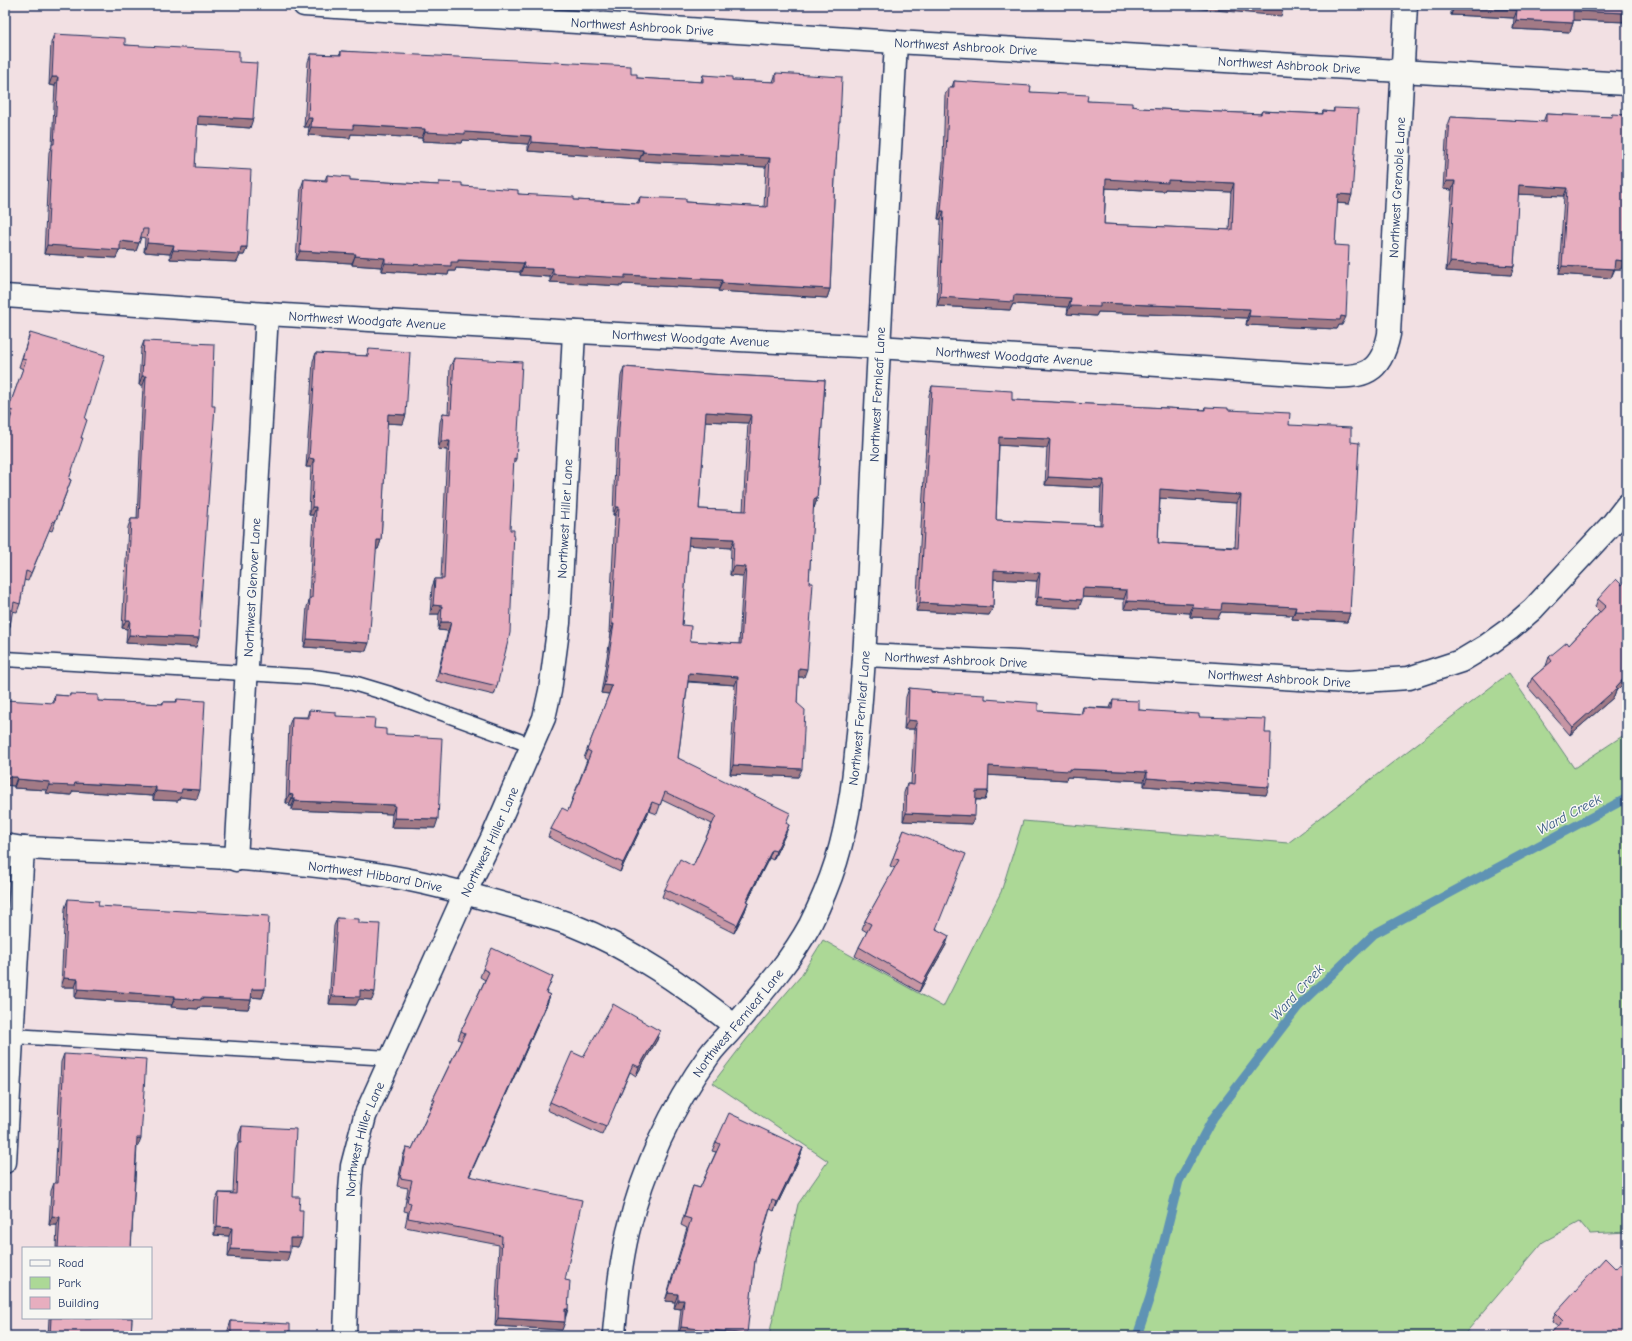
<svg xmlns="http://www.w3.org/2000/svg" width="1632" height="1341" viewBox="0 0 1632 1341" font-family="'Comic Neue',sans-serif">
  <style>
    .green { fill: #acd896; stroke: #64847a }
    .lines { fill: none; stroke-linecap: round; stroke-linejoin: round }
    .stream { stroke: #5f93b4; stroke-width: 9 }
    .service-casing { stroke: #1b2f5e; stroke-width: 17 }
    .minor-casing { stroke: #1b2f5e; stroke-width: 25 }
    .service { stroke: #f6f6f2; stroke-width: 14 }
    .minor { stroke: #f6f6f2; stroke-width: 22 }
    .wall { fill: #c796a4; stroke: #1b2f5e; fill-rule: evenodd }
    .shaded-wall { fill: #a27a86; stroke: #1b2f5e }
    .building { fill: #e7aebf; stroke: #1b2f5e; fill-rule: evenodd }
    .labels { text-anchor: middle; stroke-width: 3; stroke-linejoin: round; paint-order: stroke }
    .street-label { font-size: 13px; fill: #1b2f5e; stroke: #f6f6f2 }
    .water-label { font-size: 14px; font-style: italic; fill: #375982; stroke: #f6f6f2 }
  </style>
  <rect width="100%" height="100%" fill="#f2e0e3"/>
  <filter id="ink" filterUnits="userSpaceOnUse"><feTurbulence type="fractalNoise" baseFrequency=".025" numOctaves="2"/><feDisplacementMap in="SourceGraphic" scale="8" xChannelSelector="R" yChannelSelector="G"/><feConvolveMatrix kernelMatrix="1 2 1 2 8 2 1 2 1" color-interpolation-filters="sRGB"/></filter>
  <g filter="url(#ink)">
    <!-- green -->
    <path class="green" d="M 1509,673 L 1574,768 L 1627,733 L 1627,1232 L 1590,1234 L 1580,1222 L 1543,1242 L 1463,1336 L 769,1336 L 798,1204 L 828,1161 L 713,1083 L 746,1040 L 800,977 L 823,940 L 943,1007 L 1001,892 L 1023,821 L 1288,843 Z"/>
    <g class="lines">
      <!-- stream -->
      <path class="stream" d="M 1137,1336 L 1150,1297 L 1179,1181 L 1213,1118 L 1298,1007 L 1374,934 L 1627,798"/>
      <!-- service casing -->
      <g class="service-casing">
        <g id="service">
          <path d="M 5,659 L 313,677 L 350,682 L 390,694 L 533,746"/>
          <path d="M 5,1034 L 12,1036 L 390,1058"/>
        </g>
      </g>
      <!-- minor casing -->
      <g class="minor-casing">
        <g id="minor">
          <path id="s1" d="M 304,5 L 896,42 L 1627,84"/>
          <path id="s2" d="M 5,296 L 267,314 L 558,331 L 878,347 L 1327,376 C 1364,378 1381,374 1389,334 L 1406,5"/>
          <path id="s3" d="M 865,655 L 1018,662 L 1348,682 L 1409,678 L 1461,661 L 1486,646 L 1511,628 L 1533,609 L 1613,523 L 1627,505"/>
          <path id="s4" d="M 5,845 L 23,848 C 150,854 280,856 405,879 C 441,886 476,896 511,906 C 532,912 553,918 572,925 C 631,948 686,987 735,1026"/>
          <path id="s5" d="M 236,860 L 267,314"/>
          <path d="M 5,1162 L 23,848"/>
          <path id="s6" d="M 614,1333 C 617,1300 620,1266 628,1232 C 643,1169 672,1107 710,1054 C 718,1043 729,1034 737,1023 C 763,992 791,960 810,925 C 820,905 829,884 836,862 C 850,817 855,769 859,722 C 866,647 869,572 872,497 C 878,345 888,194 896,42"/>
          <path id="s7" d="M 345,1336 L 350,1191 L 352,1166 L 365,1116 L 465,893 L 492,838 L 544,718 L 550,691 L 559,623 L 574,332"/>
        </g>
      </g>
      <!-- service -->
      <use href="#service" class="service"/>
      <!-- minor -->
      <use href="#minor" class="minor"/>
    </g>
    <!-- wall -->
    <g class="wall">
      <path d="M 1451,5 L 1627,5 L 1627,22 L 1573,20 L 1573,23 L 1570,32 L 1513,29 L 1514,18 L 1451,15 Z"/>
      <path d="M 54,34 L 239,62 L 250,128 L 197,124 L 195,167 L 247,247 L 244,255 L 240,255 L 237,262 L 170,259 L 170,254 L 144,252 L 145,238 L 141,237 L 136,251 L 119,250 L 116,258 L 44,254 L 49,152 L 52,146 L 55,86 L 49,85 L 51,43 Z"/>
      <path d="M 341,51 L 631,74 L 637,78 L 701,82 L 703,75 L 732,80 L 773,82 L 776,73 L 838,127 L 835,177 L 830,289 L 827,298 L 718,291 L 719,289 L 623,284 L 622,286 L 550,282 L 550,277 L 520,275 L 520,272 L 456,268 L 455,271 L 449,271 L 448,275 L 382,271 L 382,267 L 352,265 L 352,263 L 296,260 L 301,188 L 304,179 L 325,180 L 327,175 L 350,180 L 438,185 L 439,182 L 462,186 L 518,194 L 574,200 L 637,203 L 640,197 L 686,202 L 764,207 L 766,167 L 639,161 L 640,159 L 528,151 L 528,144 L 463,140 L 462,143 L 422,141 L 422,138 L 351,134 L 350,138 L 308,135 L 309,127 L 304,127 L 308,62 L 311,54 L 340,55 Z"/>
      <path d="M 954,81 L 1030,92 L 1087,101 L 1132,106 L 1139,108 L 1260,114 L 1262,111 L 1322,114 L 1323,111 L 1333,112 L 1334,108 L 1349,204 L 1337,203 L 1335,245 L 1342,325 L 1339,325 L 1337,329 L 1246,325 L 1247,318 L 1098,312 L 1096,316 L 1067,314 L 1068,307 L 1013,304 L 1010,310 L 937,306 L 941,219 L 938,219 L 943,162 L 945,95 L 949,87 L 952,87 ZM 1106,188 L 1164,191 L 1165,189 L 1231,192 L 1229,230 L 1104,224 Z"/>
      <path d="M 1546,114 L 1611,117 L 1612,114 L 1621,269 L 1615,269 L 1611,278 L 1559,274 L 1564,196 L 1518,194 L 1514,266 L 1511,275 L 1446,271 L 1452,190 L 1443,189 L 1447,125 L 1450,117 L 1543,122 Z"/>
      <path d="M 30,333 L 85,419 L 81,438 L 69,479 L 71,480 L 52,531 L 49,530 L 28,581 L 24,580 L 20,604 L 17,612 L 12,611 L 10,626 L 7,634 L 5,634 L 5,434 L 10,420 L 5,418 L 23,369 L 19,367 Z"/>
      <path d="M 144,341 L 196,647 L 126,643 L 127,629 L 122,628 L 128,527 L 131,519 L 137,519 L 143,385 L 139,385 L 141,349 Z"/>
      <path d="M 369,349 L 403,424 L 387,423 L 381,540 L 378,549 L 376,549 L 366,651 L 304,647 L 307,607 L 309,601 L 313,515 L 309,515 L 311,467 L 306,467 L 313,361 L 316,353 L 366,356 Z"/>
      <path d="M 454,358 L 516,459 L 513,465 L 497,686 L 494,695 L 436,681 L 448,631 L 438,630 L 439,614 L 430,614 L 432,587 L 435,579 L 441,579 L 447,450 L 438,449 L 440,422 L 443,413 L 448,414 L 450,367 Z"/>
      <path d="M 624,367 L 708,374 L 825,380 L 817,499 L 814,508 L 813,508 L 804,677 L 798,677 L 797,703 L 798,777 L 730,774 L 735,685 L 688,682 L 678,758 L 786,824 L 786,833 L 773,860 L 769,858 L 747,902 L 748,902 L 745,911 L 734,933 L 662,897 L 665,889 L 693,866 L 712,824 L 662,800 L 657,814 L 649,811 L 620,872 L 548,837 L 551,829 L 568,811 L 587,760 L 584,758 L 609,694 L 601,693 L 611,633 L 609,633 L 615,515 L 613,515 L 616,437 L 621,376 ZM 705,421 L 748,423 L 743,511 L 699,509 ZM 688,545 L 731,548 L 730,575 L 743,576 L 739,644 L 690,641 L 682,625 Z"/>
      <path d="M 932,386 L 1012,400 L 1204,410 L 1205,407 L 1228,410 L 1289,425 L 1351,442 L 1350,613 L 1347,622 L 1292,619 L 1293,615 L 1221,612 L 1218,618 L 1190,617 L 1190,613 L 1124,609 L 1124,599 L 1082,597 L 1079,608 L 1035,606 L 1037,581 L 994,579 L 993,607 L 989,615 L 916,611 L 929,395 ZM 999,445 L 1047,448 L 1045,485 L 1101,488 L 1100,525 L 996,520 ZM 1160,498 L 1237,503 L 1235,547 L 1158,543 Z"/>
      <path d="M 1627,578 L 1627,680 L 1616,691 L 1614,697 L 1570,735 L 1528,687 L 1532,678 L 1546,666 L 1549,657 L 1569,645 L 1600,612 L 1595,607 L 1598,599 L 1622,585 Z"/>
      <path d="M 909,688 L 985,699 L 1038,711 L 1081,714 L 1083,707 L 1110,708 L 1113,700 L 1139,710 L 1199,717 L 1265,733 L 1266,795 L 1144,786 L 1144,781 L 1067,777 L 1066,780 L 988,775 L 988,791 L 985,800 L 976,800 L 972,824 L 903,821 L 904,793 L 907,784 L 911,784 L 914,729 L 904,729 L 906,697 Z"/>
      <path d="M 70,694 L 98,701 L 162,704 L 163,702 L 176,702 L 177,699 L 197,799 L 180,797 L 178,801 L 153,800 L 153,796 L 73,791 L 71,795 L 46,793 L 47,790 L 14,788 L 14,786 L 5,785 L 52,703 L 55,695 L 70,696 Z"/>
      <path d="M 309,710 L 336,716 L 374,728 L 386,735 L 435,828 L 391,827 L 392,814 L 292,810 L 292,806 L 289,806 L 290,803 L 286,803 L 289,725 L 292,717 L 307,717 Z"/>
      <path d="M 904,830 L 937,929 L 946,945 L 919,992 L 855,956 L 859,947 L 867,932 L 862,929 L 865,921 L 895,868 L 890,866 Z"/>
      <path d="M 68,899 L 265,989 L 262,998 L 251,997 L 251,1000 L 248,1009 L 199,1007 L 198,1009 L 171,1007 L 172,1005 L 75,998 L 75,987 L 61,987 L 65,908 Z"/>
      <path d="M 337,918 L 359,923 L 372,1000 L 359,999 L 356,1005 L 329,1004 L 334,926 Z"/>
      <path d="M 483,969 L 553,977 L 546,993 L 550,995 L 547,1004 L 469,1176 L 565,1280 L 568,1309 L 562,1330 L 495,1326 L 499,1245 L 405,1227 L 408,1212 L 404,1211 L 408,1188 L 397,1186 L 403,1156 L 406,1148 L 412,1149 L 431,1108 L 430,1108 L 433,1099 L 461,1041 L 458,1039 L 461,1031 L 485,980 L 480,977 Z"/>
      <path d="M 660,1031 L 657,1040 L 636,1076 L 630,1072 L 602,1135 L 547,1110 L 550,1102 L 583,1057 Z"/>
      <path d="M 64,1054 L 138,1146 L 137,1146 L 131,1248 L 56,1248 L 57,1225 L 49,1225 L 51,1191 L 54,1183 L 55,1183 L 61,1062 Z"/>
      <path d="M 242,1126 L 293,1197 L 299,1210 L 298,1247 L 290,1246 L 287,1261 L 228,1257 L 229,1236 L 214,1235 L 215,1201 L 219,1193 L 233,1193 L 235,1151 L 238,1143 L 239,1143 L 239,1134 Z"/>
      <path d="M 716,1142 L 803,1148 L 800,1157 L 774,1211 L 770,1209 L 755,1260 L 746,1336 L 678,1336 L 681,1309 L 674,1308 L 675,1302 L 665,1301 L 687,1228 L 681,1225 L 690,1195 L 693,1186 L 700,1188 L 716,1152 L 712,1151 Z"/>
      <path d="M 1616,1269 L 1627,1336 L 1550,1336 L 1558,1327 L 1552,1322 L 1555,1313 Z"/>
      <path d="M 49,1318 L 132,1318 L 131,1336 L 48,1336 Z"/>
      <path d="M 231,1321 L 290,1336 L 228,1336 L 228,1330 Z"/>
    </g>
    <!-- shaded-wall -->
    <g class="shaded-wall">
      <path d="M 1144,5 L 1257,5 L 1284,7 L 1281,16 L 1181,7 Z"/>
      <path d="M 1281,5 L 1364,5 L 1362,9 Z"/>
      <path d="M 1454,7 L 1517,10 L 1514,18 L 1451,15 Z"/>
      <path d="M 1573,11 L 1627,13 L 1627,22 L 1570,20 Z"/>
      <path d="M 1516,20 L 1573,23 L 1570,32 L 1513,29 Z"/>
      <path d="M 52,77 L 58,77 L 55,86 L 49,85 Z"/>
      <path d="M 198,116 L 253,119 L 250,128 L 195,124 Z"/>
      <path d="M 308,118 L 312,118 L 309,127 L 304,127 Z"/>
      <path d="M 353,125 L 425,129 L 422,138 L 351,134 L 350,138 L 308,135 L 311,127 Z"/>
      <path d="M 425,132 L 465,132 L 531,136 L 528,144 L 463,140 L 462,143 L 422,141 Z"/>
      <path d="M 531,142 L 643,150 L 640,159 L 528,151 Z"/>
      <path d="M 643,152 L 770,158 L 766,167 L 639,161 Z"/>
      <path d="M 1106,179 L 1168,180 L 1234,183 L 1231,192 L 1165,189 L 1164,191 L 1103,188 Z"/>
      <path d="M 1446,181 L 1455,181 L 1452,190 L 1443,189 Z"/>
      <path d="M 1519,185 L 1567,188 L 1564,196 L 1515,194 Z"/>
      <path d="M 1338,194 L 1352,195 L 1349,204 L 1335,203 Z"/>
      <path d="M 941,211 L 944,211 L 941,219 L 938,219 Z"/>
      <path d="M 120,241 L 139,243 L 136,251 L 119,250 L 116,258 L 44,254 L 47,245 Z"/>
      <path d="M 147,243 L 174,245 L 170,254 L 144,252 Z"/>
      <path d="M 241,247 L 247,247 L 244,255 L 240,255 L 237,262 L 170,259 L 173,250 Z"/>
      <path d="M 300,251 L 356,254 L 352,263 L 296,260 Z"/>
      <path d="M 355,256 L 385,258 L 382,267 L 352,265 Z"/>
      <path d="M 458,260 L 524,263 L 520,272 L 456,268 L 455,271 L 449,271 L 448,275 L 382,271 L 385,263 L 451,262 Z"/>
      <path d="M 1615,260 L 1624,261 L 1621,269 L 1612,269 Z"/>
      <path d="M 1450,262 L 1514,266 L 1511,275 L 1446,271 Z"/>
      <path d="M 1562,266 L 1614,269 L 1611,278 L 1559,274 Z"/>
      <path d="M 523,267 L 553,268 L 550,277 L 520,275 Z"/>
      <path d="M 553,274 L 625,275 L 722,280 L 719,289 L 623,284 L 622,286 L 550,282 Z"/>
      <path d="M 722,283 L 830,289 L 827,298 L 718,291 Z"/>
      <path d="M 1014,295 L 1071,298 L 1068,307 L 1013,304 L 1010,310 L 937,306 L 940,297 Z"/>
      <path d="M 1100,303 L 1250,309 L 1247,318 L 1098,312 L 1096,316 L 1067,314 L 1070,306 Z"/>
      <path d="M 1249,316 L 1341,316 L 1346,317 L 1342,325 L 1339,325 L 1337,329 L 1246,325 Z"/>
      <path d="M 142,376 L 146,376 L 143,385 L 139,385 Z"/>
      <path d="M 706,412 L 751,415 L 748,423 L 703,421 Z"/>
      <path d="M 388,414 L 406,415 L 403,424 L 385,423 Z"/>
      <path d="M 999,437 L 1050,439 L 1047,448 L 996,445 Z"/>
      <path d="M 441,441 L 450,441 L 447,450 L 438,449 Z"/>
      <path d="M 309,458 L 314,459 L 311,467 L 306,467 Z"/>
      <path d="M 1048,477 L 1104,480 L 1101,488 L 1045,485 Z"/>
      <path d="M 1160,489 L 1241,495 L 1237,503 L 1157,498 Z"/>
      <path d="M 814,499 L 817,499 L 814,508 L 811,507 Z"/>
      <path d="M 312,507 L 316,507 L 313,515 L 309,515 Z"/>
      <path d="M 616,507 L 619,507 L 615,515 L 613,515 Z"/>
      <path d="M 689,537 L 734,539 L 731,548 L 685,545 Z"/>
      <path d="M 377,540 L 381,540 L 378,549 L 374,549 Z"/>
      <path d="M 733,566 L 746,567 L 743,576 L 730,575 Z"/>
      <path d="M 994,570 L 1040,573 L 1037,581 L 991,579 Z"/>
      <path d="M 1083,588 L 1127,590 L 1124,599 L 1080,597 Z"/>
      <path d="M 1038,597 L 1082,600 L 1079,608 L 1035,606 Z"/>
      <path d="M 1127,601 L 1193,604 L 1190,613 L 1124,609 Z"/>
      <path d="M 920,603 L 993,607 L 989,615 L 916,611 Z"/>
      <path d="M 1222,603 L 1296,607 L 1293,615 L 1221,612 L 1218,618 L 1190,617 L 1193,608 Z"/>
      <path d="M 433,605 L 442,606 L 439,614 L 430,614 Z"/>
      <path d="M 1295,611 L 1350,613 L 1347,622 L 1292,619 Z"/>
      <path d="M 126,620 L 130,620 L 127,629 L 122,628 Z"/>
      <path d="M 441,622 L 451,622 L 448,631 L 438,630 Z"/>
      <path d="M 612,624 L 614,624 L 611,633 L 609,633 Z"/>
      <path d="M 129,635 L 199,638 L 196,647 L 126,643 Z"/>
      <path d="M 307,639 L 369,643 L 366,651 L 304,647 Z"/>
      <path d="M 799,668 L 807,669 L 804,677 L 796,677 Z"/>
      <path d="M 689,673 L 738,677 L 735,685 L 686,681 Z"/>
      <path d="M 1627,675 L 1627,680 L 1616,691 L 1614,697 L 1570,735 L 1573,727 L 1616,687 Z"/>
      <path d="M 604,685 L 612,686 L 609,694 L 601,693 Z"/>
      <path d="M 908,720 L 917,721 L 914,729 L 904,729 Z"/>
      <path d="M 733,765 L 802,769 L 798,777 L 730,774 Z"/>
      <path d="M 989,766 L 1069,769 L 1147,772 L 1144,781 L 1067,777 L 1066,780 L 986,775 Z"/>
      <path d="M 5,777 L 17,777 L 14,786 L 5,785 Z"/>
      <path d="M 1147,778 L 1269,787 L 1266,795 L 1144,786 Z"/>
      <path d="M 17,779 L 50,782 L 47,790 L 14,788 Z"/>
      <path d="M 75,783 L 156,787 L 153,796 L 73,791 L 71,795 L 46,793 L 50,785 Z"/>
      <path d="M 182,789 L 200,790 L 197,799 L 180,797 L 178,801 L 153,800 L 156,791 Z"/>
      <path d="M 976,791 L 988,791 L 985,800 L 973,799 Z"/>
      <path d="M 289,794 L 293,795 L 290,803 L 286,803 Z"/>
      <path d="M 292,798 L 295,798 L 292,806 L 289,806 Z"/>
      <path d="M 295,801 L 395,805 L 392,814 L 292,810 Z"/>
      <path d="M 652,802 L 649,811 L 620,872 L 623,863 Z"/>
      <path d="M 906,813 L 975,816 L 972,824 L 903,821 Z"/>
      <path d="M 394,818 L 438,819 L 435,828 L 391,827 Z"/>
      <path d="M 789,825 L 786,833 L 773,860 L 776,851 Z"/>
      <path d="M 772,850 L 769,858 L 743,909 L 746,901 Z"/>
      <path d="M 748,902 L 745,911 L 734,933 L 737,925 Z"/>
      <path d="M 949,936 L 946,945 L 919,992 L 922,984 Z"/>
      <path d="M 64,978 L 78,979 L 75,987 L 61,987 Z"/>
      <path d="M 78,989 L 175,996 L 172,1005 L 75,998 Z"/>
      <path d="M 252,989 L 265,989 L 262,998 L 249,997 Z"/>
      <path d="M 360,990 L 375,992 L 372,1000 L 359,999 L 356,1005 L 329,1004 L 332,996 Z"/>
      <path d="M 550,995 L 547,1004 L 466,1184 L 469,1176 Z"/>
      <path d="M 175,998 L 201,998 L 251,1000 L 248,1009 L 199,1007 L 198,1009 L 171,1007 Z"/>
      <path d="M 660,1031 L 657,1040 L 636,1076 L 639,1067 Z"/>
      <path d="M 137,1138 L 141,1138 L 138,1146 L 134,1146 Z"/>
      <path d="M 803,1148 L 800,1157 L 774,1211 L 777,1202 Z"/>
      <path d="M 52,1216 L 60,1217 L 57,1225 L 49,1225 Z"/>
      <path d="M 217,1227 L 232,1228 L 229,1236 L 214,1235 Z"/>
      <path d="M 290,1238 L 302,1238 L 298,1247 L 287,1246 Z"/>
      <path d="M 231,1249 L 290,1252 L 287,1261 L 228,1257 Z"/>
      <path d="M 668,1293 L 678,1294 L 675,1302 L 665,1301 Z"/>
      <path d="M 678,1300 L 684,1300 L 681,1309 L 674,1308 Z"/>
      <path d="M 565,1309 L 568,1309 L 565,1317 Z"/>
      <path d="M 498,1318 L 565,1322 L 562,1330 L 495,1326 Z"/>
      <path d="M 681,1327 L 747,1334 L 746,1336 L 678,1336 Z"/>
    </g>
    <!-- building -->
    <g class="building">
      <path d="M 1257,5 L 1284,5 L 1284,7 Z"/>
      <path d="M 1454,5 L 1627,5 L 1627,13 L 1573,11 L 1573,23 L 1516,20 L 1517,10 L 1454,7 Z"/>
      <path d="M 54,34 L 125,38 L 125,45 L 239,51 L 239,62 L 257,63 L 253,119 L 198,116 L 195,167 L 251,170 L 247,247 L 241,247 L 240,254 L 173,250 L 174,245 L 147,243 L 148,229 L 143,229 L 139,243 L 120,241 L 120,250 L 47,245 L 52,144 L 54,144 L 58,77 L 52,77 Z"/>
      <path d="M 341,51 L 631,66 L 631,74 L 637,74 L 637,78 L 703,82 L 703,75 L 732,77 L 732,80 L 776,82 L 776,73 L 842,77 L 840,122 L 839,122 L 835,177 L 830,289 L 722,283 L 722,280 L 625,275 L 625,278 L 553,274 L 553,268 L 523,267 L 524,263 L 458,260 L 458,262 L 451,262 L 451,266 L 385,263 L 385,258 L 355,256 L 356,254 L 300,251 L 304,179 L 327,181 L 327,175 L 350,177 L 350,180 L 439,185 L 439,182 L 462,183 L 462,186 L 518,190 L 518,194 L 574,197 L 574,200 L 639,203 L 640,197 L 686,199 L 686,202 L 767,207 L 770,158 L 643,152 L 643,150 L 531,142 L 531,136 L 465,132 L 465,134 L 425,132 L 425,129 L 353,125 L 353,129 L 311,127 L 312,118 L 308,118 L 311,54 L 341,55 Z"/>
      <path d="M 954,81 L 1031,86 L 1030,92 L 1088,95 L 1087,101 L 1132,103 L 1132,106 L 1139,107 L 1139,108 L 1261,114 L 1262,111 L 1323,114 L 1323,111 L 1334,112 L 1334,108 L 1358,109 L 1352,195 L 1338,194 L 1335,245 L 1349,246 L 1346,317 L 1341,316 L 1340,320 L 1249,316 L 1250,309 L 1100,303 L 1100,307 L 1070,306 L 1071,298 L 1014,295 L 1013,302 L 940,297 L 944,211 L 941,211 L 946,154 L 949,87 L 954,87 ZM 1106,179 L 1168,183 L 1168,180 L 1234,183 L 1232,230 L 1104,224 Z"/>
      <path d="M 1546,114 L 1612,117 L 1612,114 L 1627,115 L 1627,216 L 1624,261 L 1615,260 L 1614,269 L 1562,266 L 1567,188 L 1519,185 L 1514,266 L 1450,262 L 1455,181 L 1446,181 L 1450,117 L 1546,122 Z"/>
      <path d="M 30,333 L 105,355 L 85,419 L 87,420 L 81,438 L 83,438 L 69,479 L 71,480 L 55,522 L 53,521 L 31,573 L 26,571 L 20,604 L 14,602 L 10,626 L 5,625 L 5,434 L 13,411 L 8,410 L 26,360 L 22,359 Z"/>
      <path d="M 144,341 L 214,344 L 212,406 L 215,406 L 202,586 L 199,638 L 129,635 L 130,620 L 126,620 L 131,519 L 139,519 L 146,376 L 142,376 Z"/>
      <path d="M 369,349 L 410,352 L 406,415 L 388,414 L 381,540 L 377,540 L 369,643 L 307,639 L 310,598 L 312,598 L 316,507 L 312,507 L 314,459 L 309,458 L 316,353 L 368,356 Z"/>
      <path d="M 454,358 L 522,362 L 518,432 L 516,459 L 514,458 L 510,530 L 514,530 L 510,633 L 497,686 L 439,672 L 451,622 L 441,622 L 442,606 L 433,605 L 435,579 L 444,579 L 450,441 L 441,441 L 443,413 L 451,414 Z"/>
      <path d="M 624,367 L 708,374 L 825,380 L 817,499 L 814,499 L 809,583 L 813,583 L 807,669 L 799,668 L 797,703 L 805,710 L 802,769 L 733,765 L 738,677 L 689,673 L 678,758 L 790,813 L 786,823 L 789,825 L 776,851 L 772,850 L 746,901 L 748,902 L 737,925 L 665,889 L 680,859 L 693,866 L 716,816 L 665,792 L 660,805 L 652,802 L 623,863 L 551,829 L 562,808 L 568,811 L 591,752 L 587,750 L 612,686 L 604,685 L 614,624 L 612,624 L 619,507 L 616,507 L 619,429 ZM 706,412 L 751,415 L 746,511 L 699,509 ZM 689,537 L 734,539 L 733,566 L 746,567 L 741,644 L 690,641 L 691,626 L 682,625 Z"/>
      <path d="M 932,386 L 1012,391 L 1012,400 L 1205,410 L 1205,407 L 1228,408 L 1228,410 L 1290,413 L 1289,425 L 1351,428 L 1351,442 L 1359,443 L 1350,613 L 1295,611 L 1296,607 L 1222,603 L 1221,610 L 1193,608 L 1193,604 L 1127,601 L 1127,590 L 1083,588 L 1082,600 L 1038,597 L 1040,573 L 994,570 L 993,607 L 920,603 ZM 999,437 L 1050,439 L 1048,477 L 1104,480 L 1102,525 L 996,520 ZM 1160,489 L 1241,495 L 1238,548 L 1158,543 Z"/>
      <path d="M 1627,578 L 1627,675 L 1616,687 L 1617,688 L 1573,727 L 1532,678 L 1552,661 L 1549,657 L 1567,642 L 1569,645 L 1606,606 L 1598,599 L 1616,579 L 1622,585 Z"/>
      <path d="M 909,688 L 931,690 L 931,692 L 985,695 L 985,699 L 1038,703 L 1038,711 L 1083,714 L 1083,707 L 1112,709 L 1113,700 L 1139,701 L 1139,710 L 1199,714 L 1199,717 L 1266,719 L 1265,733 L 1271,733 L 1269,787 L 1147,778 L 1147,772 L 1069,769 L 1069,771 L 989,766 L 988,791 L 976,791 L 975,816 L 906,813 L 907,784 L 914,785 L 917,721 L 908,720 Z"/>
      <path d="M 70,694 L 98,695 L 98,701 L 163,704 L 163,702 L 177,702 L 177,699 L 205,701 L 200,790 L 182,789 L 181,793 L 156,791 L 156,787 L 75,783 L 74,786 L 50,785 L 50,782 L 17,779 L 17,777 L 5,777 L 5,700 L 54,703 L 55,695 L 70,696 Z"/>
      <path d="M 309,710 L 336,712 L 336,716 L 375,718 L 374,728 L 386,729 L 386,735 L 442,738 L 438,819 L 394,818 L 395,805 L 295,801 L 295,798 L 292,798 L 293,795 L 289,794 L 292,717 L 309,718 Z"/>
      <path d="M 904,830 L 966,854 L 936,929 L 949,936 L 922,984 L 859,947 L 871,924 L 865,921 L 899,860 L 893,858 Z"/>
      <path d="M 68,899 L 99,901 L 98,906 L 269,916 L 265,989 L 252,989 L 251,1000 L 201,998 L 201,1000 L 175,998 L 175,996 L 78,989 L 78,979 L 64,978 Z"/>
      <path d="M 337,918 L 359,919 L 359,923 L 380,924 L 375,992 L 360,990 L 360,997 L 332,996 Z"/>
      <path d="M 492,948 L 553,977 L 546,993 L 550,995 L 469,1176 L 582,1200 L 565,1280 L 570,1281 L 568,1309 L 565,1309 L 565,1322 L 498,1318 L 502,1236 L 408,1218 L 411,1203 L 407,1202 L 412,1180 L 400,1178 L 406,1148 L 412,1149 L 435,1100 L 433,1099 L 465,1033 L 461,1031 L 489,972 L 483,969 Z"/>
      <path d="M 613,1004 L 660,1031 L 639,1067 L 633,1064 L 606,1127 L 550,1102 L 572,1052 L 583,1057 Z"/>
      <path d="M 64,1054 L 146,1059 L 141,1138 L 137,1138 L 131,1248 L 58,1248 L 60,1217 L 52,1216 L 54,1183 L 58,1183 Z"/>
      <path d="M 729,1113 L 803,1148 L 777,1202 L 772,1200 L 755,1260 L 747,1334 L 681,1327 L 684,1300 L 678,1300 L 678,1294 L 668,1293 L 691,1219 L 684,1217 L 693,1186 L 700,1188 L 720,1144 L 716,1142 Z"/>
      <path d="M 242,1126 L 296,1129 L 293,1197 L 300,1197 L 299,1210 L 303,1210 L 302,1238 L 290,1238 L 290,1252 L 231,1249 L 232,1228 L 217,1227 L 219,1193 L 236,1194 L 238,1143 L 241,1143 Z"/>
      <path d="M 1605,1258 L 1616,1269 L 1620,1264 L 1627,1270 L 1627,1336 L 1551,1336 L 1550,1335 L 1563,1321 L 1555,1313 Z"/>
      <path d="M 51,1318 L 132,1318 L 131,1336 L 50,1336 Z"/>
      <path d="M 231,1321 L 290,1324 L 290,1336 L 231,1336 Z"/>
    </g>
  </g>
  <g class="labels">
    <!-- street labels -->
    <g class="street-label">
      <text dy="5" stroke="none"><textPath href="#s1" startOffset="339">Northwest Ashbrook Drive</textPath></text>
      <text dy="5" stroke="none"><textPath href="#s1" startOffset="663">Northwest Ashbrook Drive</textPath></text>
      <text dy="5" stroke="none"><textPath href="#s1" startOffset="987">Northwest Ashbrook Drive</textPath></text>
      <text dy="5" stroke="none"><textPath href="#s2" startOffset="1557">Northwest Grenoble Lane</textPath></text>
      <text dy="5" stroke="none"><textPath href="#s2" startOffset="363">Northwest Woodgate Avenue</textPath></text>
      <text dy="5" stroke="none"><textPath href="#s2" startOffset="687">Northwest Woodgate Avenue</textPath></text>
      <text dy="5" stroke="none"><textPath href="#s2" startOffset="1011">Northwest Woodgate Avenue</textPath></text>
      <text dy="5" stroke="none"><textPath href="#s6" startOffset="1001">Northwest Fernleaf Lane</textPath></text>
      <text dy="5" stroke="none"><textPath href="#s7" startOffset="859">Northwest Hiller Lane</textPath></text>
      <text dy="5" stroke="none"><textPath href="#s5" startOffset="273">Northwest Glenover Lane</textPath></text>
      <text dy="5" stroke="none"><textPath href="#s3" startOffset="91">Northwest Ashbrook Drive</textPath></text>
      <text dy="5" stroke="none"><textPath href="#s3" startOffset="415">Northwest Ashbrook Drive</textPath></text>
      <text dy="5" stroke="none"><textPath href="#s6" startOffset="677">Northwest Fernleaf Lane</textPath></text>
      <text dy="5" stroke="none"><textPath href="#s7" startOffset="523">Northwest Hiller Lane</textPath></text>
      <text dy="5" stroke="none"><textPath href="#s4" startOffset="372">Northwest Hibbard Drive</textPath></text>
      <text dy="5" stroke="none"><textPath href="#s6" startOffset="341">Northwest Fernleaf Lane</textPath></text>
      <text dy="5" stroke="none"><textPath href="#s7" startOffset="199">Northwest Hiller Lane</textPath></text>
    </g>
    <!-- water labels -->
    <g class="water-label">
      <text transform="translate(1569 814) rotate(-28)" y="5">Ward Creek</text>
      <text transform="translate(1297 992) rotate(-47)" y="5">Ward Creek</text>
    </g>
  </g>
  <!-- margin -->
  <rect width="1632" height="1341" fill="none" stroke="#f6f6f2" stroke-width="20"/>
  <rect x="10" y="10" width="1612" height="1321" fill="none" stroke="#1b2f5e" stroke-width="1.5" filter="url(#ink)"/>
  <!-- legend -->
  <rect x="22" y="1247" width="130" height="72" fill="#f6f6f2" stroke="#9ea6b7"/>
  <rect x="30" y="1260" width="20" height="6" fill="#f6f6f2" stroke="#9ea6b7"/>
  <text x="58" y="1267" font-size="12" fill="#1b2f5e">Road</text>
  <rect x="30" y="1277" width="20" height="12" fill="#acd896" stroke="#9ea6b7"/>
  <text x="58" y="1287" font-size="12" fill="#1b2f5e">Park</text>
  <rect x="30" y="1297" width="20" height="12" fill="#e7aebf" stroke="#9ea6b7"/>
  <text x="58" y="1307" font-size="12" fill="#1b2f5e">Building</text>
</svg>
